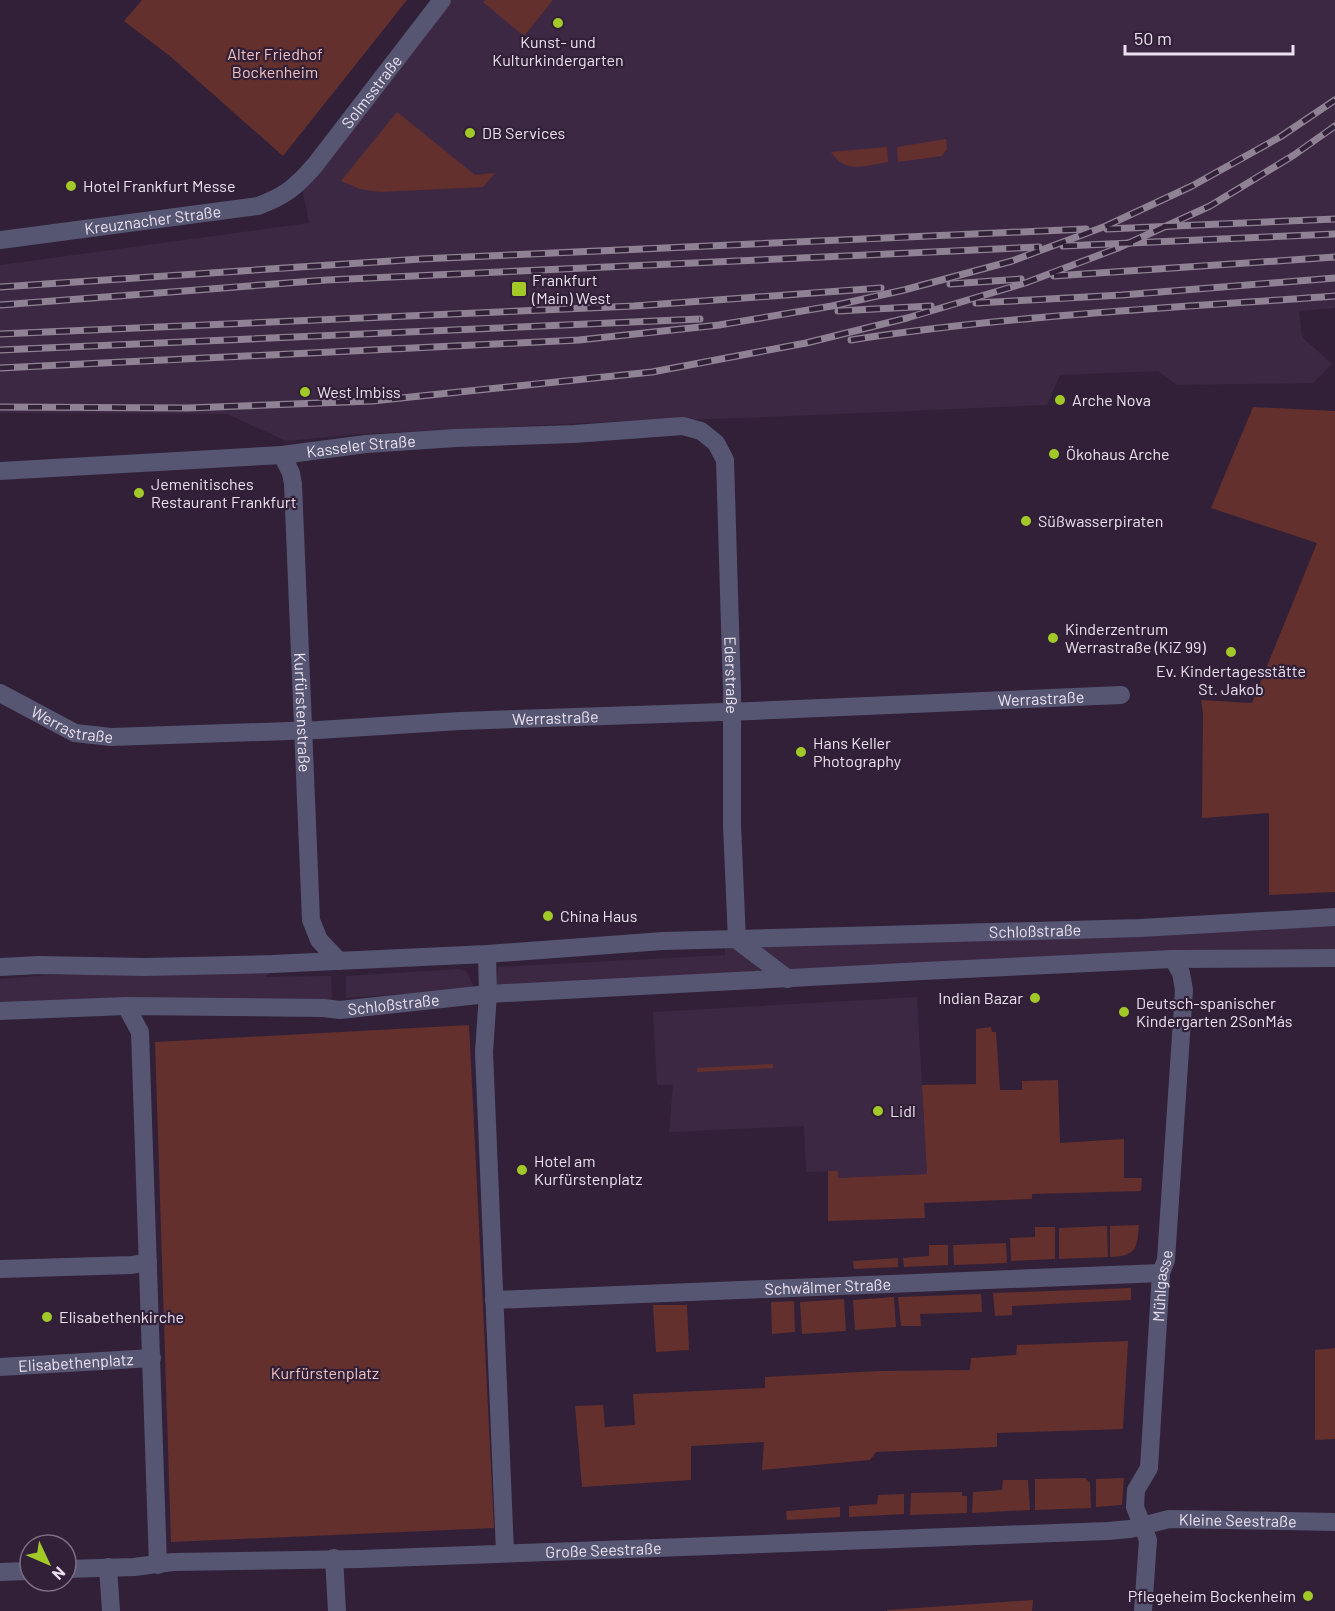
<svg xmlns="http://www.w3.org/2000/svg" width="1335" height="1611" viewBox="0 0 1335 1611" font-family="Barlow,sans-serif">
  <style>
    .built { fill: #3d2844 }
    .green { fill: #63302e }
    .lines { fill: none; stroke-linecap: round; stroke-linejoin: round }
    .minor { stroke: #565673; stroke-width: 18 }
    .tertiary { stroke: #565673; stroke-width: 18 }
    .rail-casing { stroke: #908295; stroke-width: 7 }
    .rail { stroke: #312037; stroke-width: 4.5; stroke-dasharray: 14; stroke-linecap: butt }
    .poi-dot { fill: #a2c928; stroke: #312037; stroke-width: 2 }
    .labels { text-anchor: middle; stroke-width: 4.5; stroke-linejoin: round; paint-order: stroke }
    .poi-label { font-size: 16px; fill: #ece1f0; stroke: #312037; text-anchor: start }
    .park-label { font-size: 16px; fill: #f2c3bf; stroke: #312037 }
    .street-label { font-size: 16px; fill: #ece1f0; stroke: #312037 }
  </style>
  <rect width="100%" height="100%" fill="#312037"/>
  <!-- built -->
  <g class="built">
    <path d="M 442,0 L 1335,0 L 1335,308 L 1299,311 L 1302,337 L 1332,364 L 1313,383 L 1177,385 L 1158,371 L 1060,375 L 1047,405 L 746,418 L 625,421 L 360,434 L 286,441 L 227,414 L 0,413 L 0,265 L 309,223 L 301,182 Z"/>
    <path d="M 1335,923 L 1335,951 L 796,973 L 769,957 L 761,946 Z"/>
    <path d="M 725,946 L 742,947 L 762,974 L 496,988 L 498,967 L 725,955 Z"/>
    <path d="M 459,969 L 466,971 L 475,989 L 346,998 L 346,976 Z"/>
    <path d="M 274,970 L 265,977 L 331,976 L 332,1003 L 0,1007 L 0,979 L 51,975 Z"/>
    <path d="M 917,997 L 927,1174 L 838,1178 L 837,1171 L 806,1172 L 804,1126 L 669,1132 L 673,1085 L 657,1085 L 653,1012 Z"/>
  </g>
  <!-- green -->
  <g class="green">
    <path d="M 142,0 L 407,0 L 283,156 L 171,57 L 124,21 Z"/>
    <path d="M 485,0 L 553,0 L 524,36 L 483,2 Z"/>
    <path d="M 397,112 L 475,175 L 495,173 L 483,187 L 380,192 L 360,189 L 341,181 Z"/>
    <path d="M 946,139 L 947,149 L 942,156 L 898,162 L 897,147 Z"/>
    <path d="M 887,147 L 888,162 C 865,165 846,175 831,152 Z"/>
    <path d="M 1253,407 L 1335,411 L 1335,892 L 1269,895 L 1269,813 L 1202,818 L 1203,714 L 1201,700 L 1252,703 L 1317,543 L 1211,508 Z"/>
    <path d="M 469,1025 L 494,1528 L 171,1542 L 155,1042 Z"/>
    <path d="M 991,1027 L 992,1032 L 996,1032 L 1000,1090 L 1022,1090 L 1022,1081 L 1058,1080 L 1060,1143 L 1124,1139 L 1124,1178 L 1142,1178 L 1141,1191 L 1032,1194 L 1032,1199 L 924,1203 L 925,1218 L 828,1221 L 828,1171 L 838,1171 L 838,1178 L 927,1174 L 922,1085 L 976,1084 L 976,1029 Z"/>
    <path d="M 773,1064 L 773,1068 L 697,1072 L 697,1068 Z"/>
    <path d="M 1139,1225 C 1137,1249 1136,1256 1110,1257 L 1110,1226 Z"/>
    <path d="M 1107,1226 L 1108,1257 L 1059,1259 L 1059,1228 Z"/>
    <path d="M 1035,1227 L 1055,1227 L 1055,1259 L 1011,1261 L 1010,1238 L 1035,1237 Z"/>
    <path d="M 1006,1243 L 1007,1263 L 954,1265 L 953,1245 Z"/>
    <path d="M 929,1245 L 948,1245 L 948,1265 L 904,1267 L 903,1258 L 929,1256 Z"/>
    <path d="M 898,1258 L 898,1267 L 854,1269 L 853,1261 Z"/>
    <path d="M 1131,1288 L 1131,1300 L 1012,1306 L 1012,1315 L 995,1316 L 993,1293 Z"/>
    <path d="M 981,1294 L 982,1312 L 920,1314 L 921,1326 L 901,1326 L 898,1297 Z"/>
    <path d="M 894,1297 L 896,1327 L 855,1330 L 853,1300 Z"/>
    <path d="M 844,1299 L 846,1331 L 802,1334 L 800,1302 Z"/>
    <path d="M 794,1301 L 795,1332 L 772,1334 L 771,1302 Z"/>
    <path d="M 653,1305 L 687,1305 L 689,1350 L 656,1352 Z"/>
    <path d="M 1128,1341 L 1123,1429 L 997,1433 L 997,1447 L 876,1452 L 870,1460 L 762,1470 L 764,1442 L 691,1446 L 691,1480 L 582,1487 L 575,1406 L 603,1405 L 605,1427 L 635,1425 L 633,1394 L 765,1388 L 765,1377 L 879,1371 L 970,1370 L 971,1358 L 1016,1355 L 1017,1345 Z"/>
    <path d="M 1335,1348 L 1335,1439 L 1315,1440 L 1315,1350 Z"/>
    <path d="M 1085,1478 L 1090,1483 L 1091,1508 L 1035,1510 L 1035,1479 Z"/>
    <path d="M 1124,1478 L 1122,1505 L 1096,1507 L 1096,1479 Z"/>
    <path d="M 1003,1480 L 1028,1480 L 1030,1510 L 972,1513 L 973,1492 L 1002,1490 Z"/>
    <path d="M 962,1492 L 962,1496 L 967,1496 L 967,1513 L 910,1515 L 911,1493 Z"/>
    <path d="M 904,1494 L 904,1514 L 849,1517 L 849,1506 L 877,1504 L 878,1495 Z"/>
    <path d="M 840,1507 L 840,1517 L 787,1520 L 786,1511 Z"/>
    <path d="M 1033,1600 L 1032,1611 L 887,1611 L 887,1610 Z"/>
  </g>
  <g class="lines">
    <!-- minor -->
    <g class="minor">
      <path id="s1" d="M 0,240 L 258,206 C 285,196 296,187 315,165 L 442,0"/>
      <path id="s2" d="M 282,455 L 291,473 L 293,484 L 311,920 L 319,940 L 339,961"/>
      <path id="s3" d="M 0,471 L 282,455 L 366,444 L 456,438 L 574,434 L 683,426 L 701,431 L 716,443 L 725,460 L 732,692 L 732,825 L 737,940 L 788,979"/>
      <path id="s4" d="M 0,693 L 75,733 L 111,737 L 318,730 L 460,721 L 753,711 L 1121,695"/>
      <path d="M 488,994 L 484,1052 L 505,1552"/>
      <path d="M 126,1006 L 140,1032 L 158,1565"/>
      <path d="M 0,1269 L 132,1265 L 148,1262"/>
      <path id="s5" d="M 494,1300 L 1161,1273"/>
      <path id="s6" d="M 0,1367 L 152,1358"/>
      <path d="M 334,1558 L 337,1611"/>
      <path d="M 108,1567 L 111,1611"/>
      <path id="s7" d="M 66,1569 L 134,1567 L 173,1562 L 361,1559 L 1108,1531 L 1130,1529 L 1169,1519 L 1335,1522"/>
      <path d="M 0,1572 L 30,1571"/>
      <path id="s8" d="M 1143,1611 L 1148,1540 L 1135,1507 L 1136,1490 L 1149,1468 L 1161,1273 L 1166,1260 L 1184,990 L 1181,973 L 1173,959"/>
    </g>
    <!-- tertiary -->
    <g class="tertiary">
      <path d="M 487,954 L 488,994"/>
      <path id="s9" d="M 0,967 L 39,965 L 145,967 L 272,964 L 487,954 L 663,941 L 1140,928 L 1335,917"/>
      <path id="s10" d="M 0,1011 L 126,1006 L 323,1008 L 340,1010 L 488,994 L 923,971 L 1173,959 L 1335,958"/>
    </g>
    <!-- rail casing -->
    <g class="rail-casing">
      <g id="rail">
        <path d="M 1107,229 L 1335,219"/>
        <path d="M 1063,246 L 1335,234"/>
        <path d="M 1054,276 L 1335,257"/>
        <path d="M 950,284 L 1021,279"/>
        <path d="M 0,287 L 421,259 L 1086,229"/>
        <path d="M 976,303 L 1122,295 L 1335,278"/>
        <path d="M 0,305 L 327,280 L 1039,247"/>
        <path d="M 838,311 L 931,306"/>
        <path d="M 0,334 L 634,306 L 881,288"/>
        <path d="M 851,340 C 1012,315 1173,308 1335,296"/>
        <path d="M 0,350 L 700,319"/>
        <path d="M 0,368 L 579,340 L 719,325 L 832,306 L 904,290 L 1012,261 L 1106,226 L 1192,186 L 1280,137 L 1335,100"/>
        <path d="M 0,407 L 187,408 L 372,401 L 652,372 L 806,343 L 907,318 L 1025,283 L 1118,248 L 1210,206 L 1294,155 L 1335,126"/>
      </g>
    </g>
    <!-- rail -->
    <use href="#rail" class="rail"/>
  </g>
  <!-- markers -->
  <g class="poi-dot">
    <circle cx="558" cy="23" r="6"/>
    <circle cx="470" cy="133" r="6"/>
    <circle cx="71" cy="186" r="6"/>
    <rect x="511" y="281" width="16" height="16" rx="3"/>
    <circle cx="305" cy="392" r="6"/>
    <circle cx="1060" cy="400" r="6"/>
    <circle cx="1054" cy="454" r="6"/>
    <circle cx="139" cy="493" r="6"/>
    <circle cx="1026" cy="521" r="6"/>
    <circle cx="1053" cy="638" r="6"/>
    <circle cx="1231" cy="652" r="6"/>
    <circle cx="801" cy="752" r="6"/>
    <circle cx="548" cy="916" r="6"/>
    <circle cx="1035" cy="998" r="6"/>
    <circle cx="1124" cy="1012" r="6"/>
    <circle cx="878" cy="1111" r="6"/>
    <circle cx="522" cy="1170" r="6"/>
    <circle cx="47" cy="1317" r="6"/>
    <circle cx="1308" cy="1596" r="6"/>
  </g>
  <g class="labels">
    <!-- poi labels -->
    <g class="poi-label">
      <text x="558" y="48" text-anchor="middle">Kunst- und<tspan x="558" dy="18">Kulturkindergarten</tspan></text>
      <text x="482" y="139">DB Services</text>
      <text x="83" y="192">Hotel Frankfurt Messe</text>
      <text x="532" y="286">Frankfurt<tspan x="532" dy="18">(Main) West</tspan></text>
      <text x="317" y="398">West Imbiss</text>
      <text x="1072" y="406">Arche Nova</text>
      <text x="1066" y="460">Ökohaus Arche</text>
      <text x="151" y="490">Jemenitisches<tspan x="151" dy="18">Restaurant Frankfurt</tspan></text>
      <text x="1038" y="527">Süßwasserpiraten</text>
      <text x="1065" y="635">Kinderzentrum<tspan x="1065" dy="18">Werrastraße (KiZ 99)</tspan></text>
      <text x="1231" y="677" text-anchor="middle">Ev. Kindertagesstätte<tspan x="1231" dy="18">St. Jakob</tspan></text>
      <text x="813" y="749">Hans Keller<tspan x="813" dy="18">Photography</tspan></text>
      <text x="560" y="922">China Haus</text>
      <text x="1023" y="1004" text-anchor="end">Indian Bazar</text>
      <text x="1136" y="1009">Deutsch-spanischer<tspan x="1136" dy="18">Kindergarten 2SonMás</tspan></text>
      <text x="890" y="1117">Lidl</text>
      <text x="534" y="1167">Hotel am<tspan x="534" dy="18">Kurfürstenplatz</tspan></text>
      <text x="59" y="1323">Elisabethenkirche</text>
      <text x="1296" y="1602" text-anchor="end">Pflegeheim Bockenheim</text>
    </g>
    <!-- park labels -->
    <g class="park-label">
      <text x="275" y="60">Alter Friedhof<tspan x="275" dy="18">Bockenheim</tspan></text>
      <text x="325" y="1379">Kurfürstenplatz</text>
    </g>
    <!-- street labels -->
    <g class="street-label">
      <text dy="6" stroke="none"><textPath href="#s1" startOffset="424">Solmsstraße</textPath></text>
      <text dy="6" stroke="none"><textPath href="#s1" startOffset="154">Kreuznacher Straße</textPath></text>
      <text dy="6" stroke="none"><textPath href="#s3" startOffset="362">Kasseler Straße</textPath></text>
      <text dy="6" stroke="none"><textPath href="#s3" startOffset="957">Ederstraße</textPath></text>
      <text dy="6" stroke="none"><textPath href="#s4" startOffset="1052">Werrastraße</textPath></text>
      <text dy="6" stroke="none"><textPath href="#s2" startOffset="260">Kurfürstenstraße</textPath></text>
      <text dy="6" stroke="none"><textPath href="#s4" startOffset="566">Werrastraße</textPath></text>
      <text dy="6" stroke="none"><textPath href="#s4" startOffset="80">Werrastraße</textPath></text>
      <text dy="6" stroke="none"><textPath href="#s9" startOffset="1036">Schloßstraße</textPath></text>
      <text dy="6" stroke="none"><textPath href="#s10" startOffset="394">Schloßstraße</textPath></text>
      <text dy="6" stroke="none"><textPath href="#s5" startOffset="334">Schwälmer Straße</textPath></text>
      <text dy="6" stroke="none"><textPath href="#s8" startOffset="332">Mühlgasse</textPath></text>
      <text dy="6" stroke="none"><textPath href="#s6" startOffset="76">Elisabethenplatz</textPath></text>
      <text dy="6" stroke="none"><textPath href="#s7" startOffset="1174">Kleine Seestraße</textPath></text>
      <text dy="6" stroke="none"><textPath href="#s7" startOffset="538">Große Seestraße</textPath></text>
    </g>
  </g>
  <!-- north arrow -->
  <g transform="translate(48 1563) rotate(134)"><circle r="28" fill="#312037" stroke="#7c6d81" stroke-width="1.5"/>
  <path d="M0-4.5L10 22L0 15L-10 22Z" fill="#a2c928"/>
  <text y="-9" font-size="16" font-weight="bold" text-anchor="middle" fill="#ece1f0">N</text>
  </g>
  <!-- scale -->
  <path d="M1125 45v9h168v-9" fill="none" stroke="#ece1f0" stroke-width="3"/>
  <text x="1134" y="45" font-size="18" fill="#ece1f0" stroke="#312037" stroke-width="4.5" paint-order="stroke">50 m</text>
</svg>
